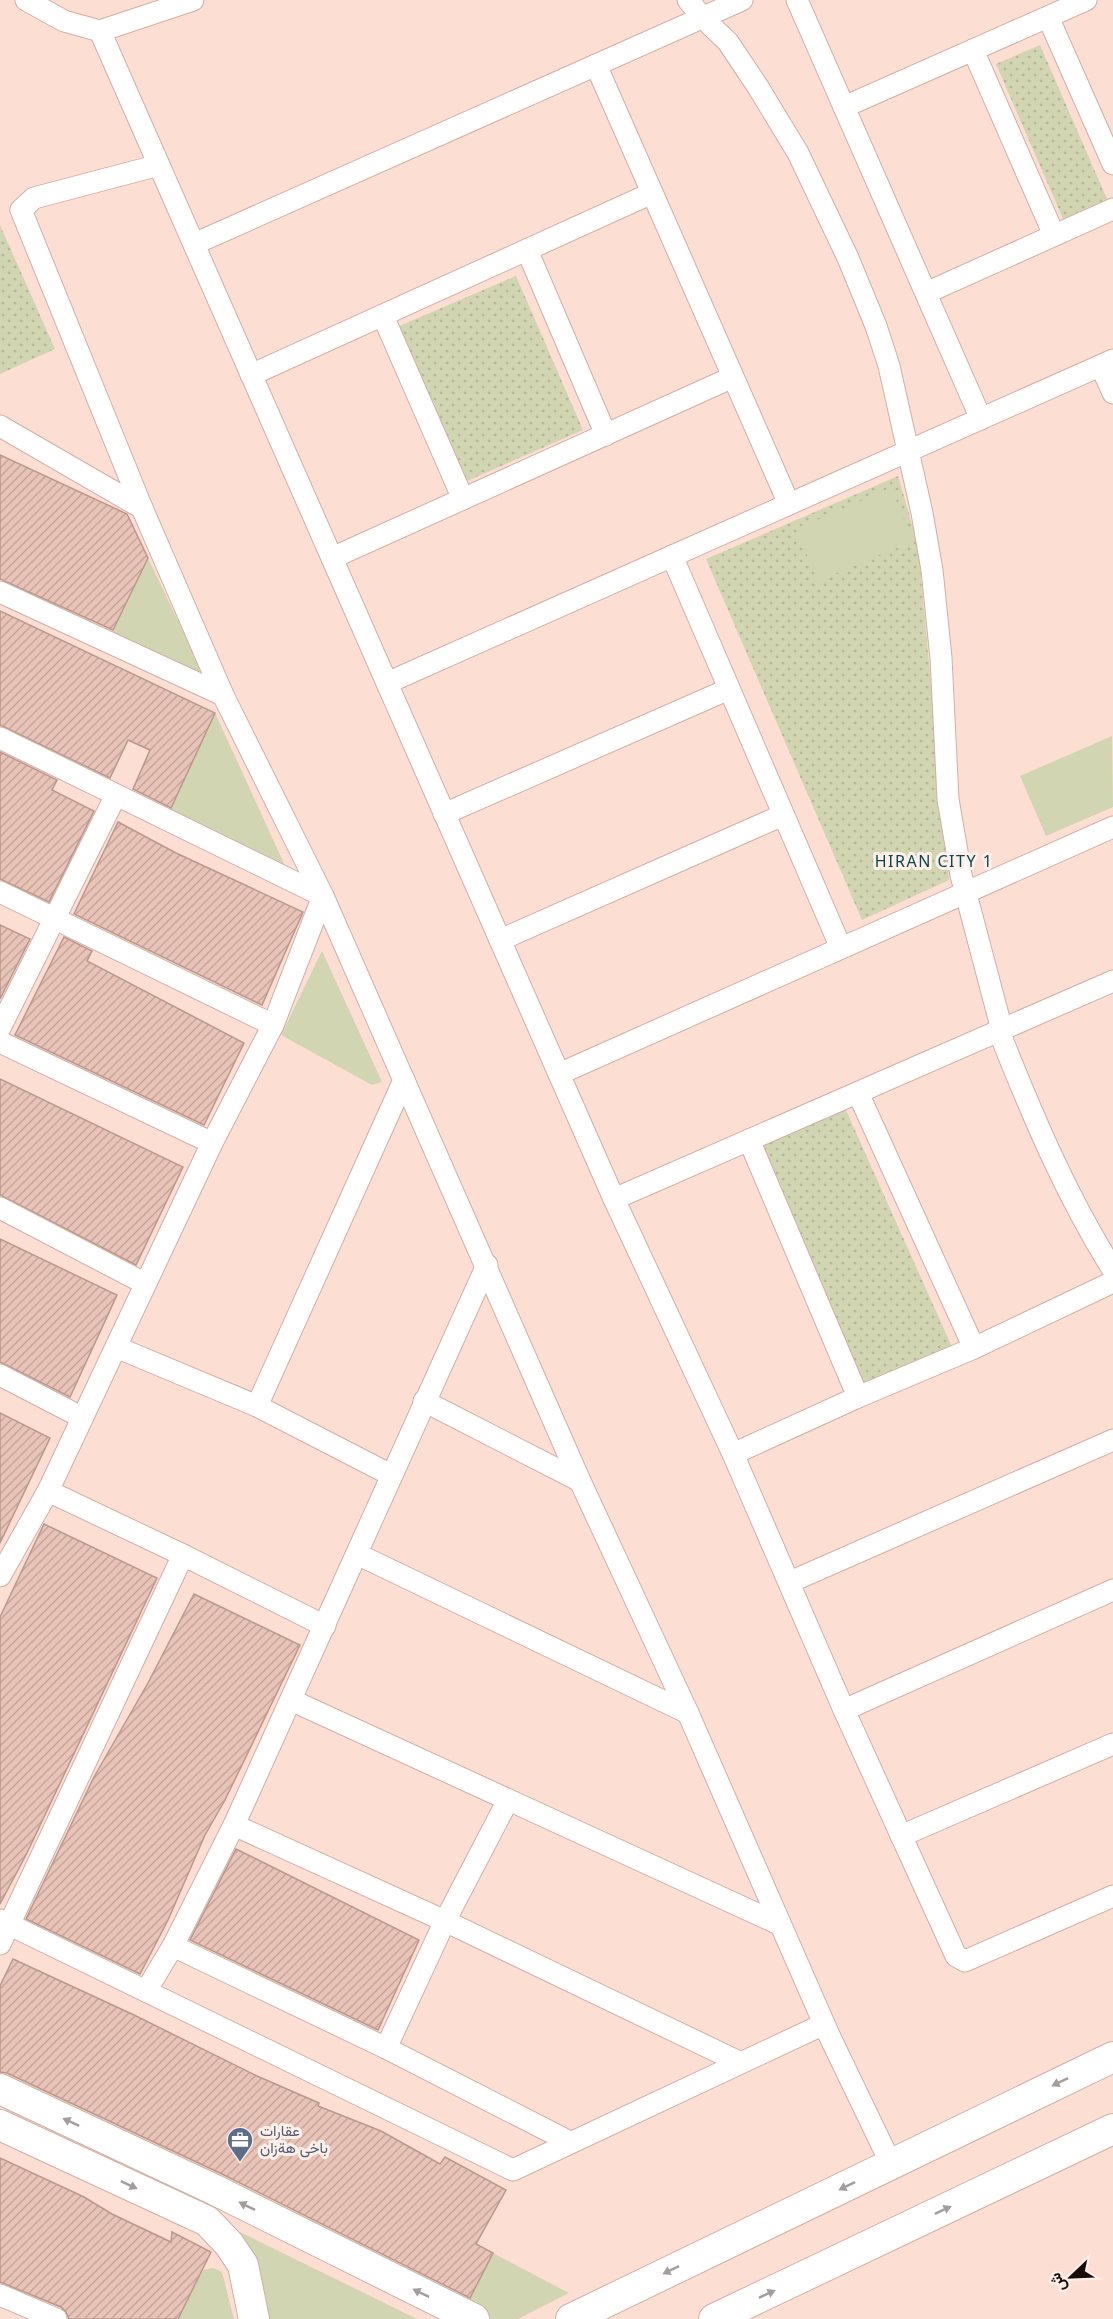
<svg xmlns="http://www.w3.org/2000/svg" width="1113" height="2319" viewBox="0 0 1113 2319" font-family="'Noto Sans',Vazirmatn,sans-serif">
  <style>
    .park { fill: url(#park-dots) }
    .garden { fill: #d2d5b1 }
    .building { fill: url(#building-hatch); stroke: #bb988b; stroke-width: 1.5 }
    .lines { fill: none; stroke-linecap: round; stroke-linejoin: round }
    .street-casing { stroke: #d3afa2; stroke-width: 23 }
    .secondary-casing { stroke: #d3afa2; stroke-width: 32 }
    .street { stroke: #fff; stroke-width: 21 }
    .secondary { stroke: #fff; stroke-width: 30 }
    .oneway { fill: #a39e9d }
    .labels { text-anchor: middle; stroke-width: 6; stroke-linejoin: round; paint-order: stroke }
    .service-label { font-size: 15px; fill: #4e5e75; stroke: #feefe9; text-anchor: start }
    .neighbourhood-label { font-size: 16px; letter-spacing: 1.5px; fill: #094651; stroke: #feefe9 }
  </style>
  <defs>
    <pattern id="park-dots" width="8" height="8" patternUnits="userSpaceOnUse" patternTransform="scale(1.5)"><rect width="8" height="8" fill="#d2d5b1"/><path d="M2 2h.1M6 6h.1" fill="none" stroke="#b4b697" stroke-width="1.8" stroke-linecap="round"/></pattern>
    <pattern id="building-hatch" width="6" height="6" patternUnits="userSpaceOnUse" patternTransform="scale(1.5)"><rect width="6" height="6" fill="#e8c3b7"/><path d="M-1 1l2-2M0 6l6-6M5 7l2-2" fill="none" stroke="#c6a69c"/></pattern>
  </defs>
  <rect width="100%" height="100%" fill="#fcded3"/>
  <!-- park -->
  <g class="park">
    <path d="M 1040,45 L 1107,199 L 1063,219 L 996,64 Z"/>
    <path d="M 0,225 L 55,349 L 0,374 Z"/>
    <path d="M 516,276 L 583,430 L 465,482 L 397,327 Z"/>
    <path d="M 898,476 L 918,545 L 949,880 L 862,920 L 706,559 Z"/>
    <path d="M 841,1099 L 956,1356 L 858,1397 L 749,1140 Z"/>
  </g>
  <!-- garden -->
  <g class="garden">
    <path d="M 891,488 L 913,541 L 818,581 L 796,529 Z"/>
    <path d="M 148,558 L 203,673 L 201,677 L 112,634 Z"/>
    <path d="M 215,713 L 292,881 L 168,814 Z"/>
    <path d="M 1112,736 L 1113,807 L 1046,836 L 1020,776 Z"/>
    <path d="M 322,951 L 382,1082 L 372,1085 L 281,1035 Z"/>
    <path d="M 240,2232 L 417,2319 L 259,2319 Z"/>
    <path d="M 493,2253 L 569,2293 L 518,2319 L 489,2319 L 465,2308 Z"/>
    <path d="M 213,2268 L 222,2272 L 234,2319 L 178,2319 L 203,2270 Z"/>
  </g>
  <!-- building -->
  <g class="building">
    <path d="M 0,455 L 127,514 L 148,558 L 113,630 L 0,579 Z"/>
    <path d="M 0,611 L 215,713 L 171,808 L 133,789 L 150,750 L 128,740 L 110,778 L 0,725 Z"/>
    <path d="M 0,752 L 57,780 L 52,790 L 94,811 L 49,902 L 0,879 Z"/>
    <path d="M 118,822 L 176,853 L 303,912 L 262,1005 L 74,914 Z"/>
    <path d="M 0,925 L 30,939 L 0,999 Z"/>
    <path d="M 64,937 L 92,951 L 87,961 L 244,1043 L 204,1125 L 15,1035 Z"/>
    <path d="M 0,1079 L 183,1167 L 136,1265 L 0,1195 Z"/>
    <path d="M 0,1239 L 117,1295 L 70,1397 L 0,1362 Z"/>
    <path d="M 0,1413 L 50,1438 L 0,1543 Z"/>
    <path d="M 44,1524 L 157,1578 L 27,1853 L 0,1904 L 0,1617 Z"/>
    <path d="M 194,1594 L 300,1645 L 225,1800 L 205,1835 L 168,1920 L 140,1974 L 26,1919 L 94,1777 L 148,1683 Z"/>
    <path d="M 236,1849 L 419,1940 L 378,2030 L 190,1940 Z"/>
    <path d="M 13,1959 L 134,2015 L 257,2076 L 319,2103 L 318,2106 L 381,2131 L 440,2164 L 445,2157 L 506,2190 L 476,2244 L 493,2253 L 470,2298 L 222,2174 L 7,2073 L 0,2072 L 0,1986 Z"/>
    <path d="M 0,2158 L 84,2197 L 112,2214 L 171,2242 L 172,2232 L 211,2252 L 178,2319 L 69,2319 L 66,2312 L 61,2307 L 0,2282 Z"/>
  </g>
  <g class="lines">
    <!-- street casing -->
    <g class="street-casing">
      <g id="street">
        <path d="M 26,0 L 64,21 L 100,31 L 193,0"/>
        <path d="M 688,0 L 703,18 L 728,42 L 758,87 L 798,153 L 848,258 L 876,326 L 889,366 L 922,513 L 932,570 L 941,658 L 948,799 L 961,875 L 1002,1030 L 1002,1039 C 1034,1119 1067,1197 1113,1270"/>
        <path d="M 797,0 L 981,419"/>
        <path d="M 1048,17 L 1113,164"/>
        <path d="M 100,31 L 614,1199 L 733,1454 L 844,1710 L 956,1956 L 965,1961 L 1113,1896"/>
        <path d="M 973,50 L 1054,235"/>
        <path d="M 596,65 L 789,504"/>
        <path d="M 844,107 L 1086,0"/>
        <path d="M 159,165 L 34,198 L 21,210 L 142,508 L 223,695 L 323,896 L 580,1481 L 688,1713 L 829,2035 L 891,2164"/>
        <path d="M 194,244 L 742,0"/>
        <path d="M 527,250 L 606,435"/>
        <path d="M 926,293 L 1113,209"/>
        <path d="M 383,316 L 463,499"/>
        <path d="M 1101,366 L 1113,393"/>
        <path d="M 251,375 L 652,193"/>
        <path d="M 0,426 L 142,508"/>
        <path d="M 672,556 L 841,948"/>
        <path d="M 332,558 L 733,377"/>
        <path d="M 0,592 L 223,695"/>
        <path d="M 387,683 L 1113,360"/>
        <path d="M 0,738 L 323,896 L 273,1025 L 212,1143 L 48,1491 L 0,1576"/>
        <path d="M 444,814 L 729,689"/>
        <path d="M 0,892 L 273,1025"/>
        <path d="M 500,940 L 783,815"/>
        <path d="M 0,1028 L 116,795"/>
        <path d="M 0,1042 L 212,1143"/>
        <path d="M 559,1074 L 1113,827"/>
        <path d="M 858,1093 L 974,1348"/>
        <path d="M 749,1140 L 858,1397"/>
        <path d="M 614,1199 L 1113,981"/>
        <path d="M 0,1208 L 144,1283"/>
        <path d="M 116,1347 L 257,1406 L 391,1475"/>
        <path d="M 0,1375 L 81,1417"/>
        <path d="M 424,1401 L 580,1481"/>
        <path d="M 257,1406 L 404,1080"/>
        <path d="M 733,1454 L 858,1397 L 974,1348 L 1113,1282"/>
        <path d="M 48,1491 L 183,1555 L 325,1626"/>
        <path d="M 357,1554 L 688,1713"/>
        <path d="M 790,1582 L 1113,1440"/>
        <path d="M 291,1700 L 779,1924"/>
        <path d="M 844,1710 L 1113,1590"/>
        <path d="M 234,1825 L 445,1921 L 739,2062"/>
        <path d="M 901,1836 L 1113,1744"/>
        <path d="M 0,1920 L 513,2170 L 824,2024"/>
        <path d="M 0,1944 L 183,1555"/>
        <path d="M 173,1946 L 386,2048 L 570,2142"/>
        <path d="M 146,1991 L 173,1946 L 234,1825 L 487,1265"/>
        <path d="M 386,2048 L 445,1921 L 508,1800"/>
        <path d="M 0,2295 L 56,2319"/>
      </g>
    </g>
    <!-- secondary casing -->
    <g class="secondary-casing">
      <g id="secondary">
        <path d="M 0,2089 L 215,2190 L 474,2319"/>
        <path d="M 0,2125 L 207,2221 L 229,2244 L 243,2265 L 254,2319"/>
        <path d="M 571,2319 L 1113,2057"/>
        <path d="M 714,2319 L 1113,2129"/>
      </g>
    </g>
    <!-- street -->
    <use href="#street" class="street"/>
    <!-- secondary -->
    <use href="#secondary" class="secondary"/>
  </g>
  <!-- one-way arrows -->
  <defs><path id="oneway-solid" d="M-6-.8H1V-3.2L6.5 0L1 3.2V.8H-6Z" transform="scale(1.5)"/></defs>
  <g class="oneway">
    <use href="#oneway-solid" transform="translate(1060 2082) rotate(154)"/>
    <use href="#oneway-solid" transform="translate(71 2122) rotate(-155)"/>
    <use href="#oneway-solid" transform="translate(129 2185) rotate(25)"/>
    <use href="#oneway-solid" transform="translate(847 2186) rotate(154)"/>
    <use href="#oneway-solid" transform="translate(247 2206) rotate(-154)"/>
    <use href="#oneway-solid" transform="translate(943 2210) rotate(-25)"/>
    <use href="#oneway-solid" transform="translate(671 2270) rotate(154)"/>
    <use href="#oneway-solid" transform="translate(421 2293) rotate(-154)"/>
    <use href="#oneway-solid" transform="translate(767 2294) rotate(-25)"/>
  </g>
  <!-- icons -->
  <defs>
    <g id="office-pin" transform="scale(1.35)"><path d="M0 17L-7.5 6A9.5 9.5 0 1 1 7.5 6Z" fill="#5c6f8a" stroke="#feefe9"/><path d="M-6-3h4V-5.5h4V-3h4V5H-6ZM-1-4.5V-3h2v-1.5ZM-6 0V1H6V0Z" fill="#fff"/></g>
  </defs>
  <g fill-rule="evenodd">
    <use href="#office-pin" x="240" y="2140"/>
  </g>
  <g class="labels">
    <!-- service labels -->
    <g class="service-label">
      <text x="260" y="2136">عقارات<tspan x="260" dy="17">باخی هةزان</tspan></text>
    </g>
    <!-- neighbourhood labels -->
    <g class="neighbourhood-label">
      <text x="934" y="867">HIRAN CITY 1</text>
    </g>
  </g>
  <!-- north arrow -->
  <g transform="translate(1071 2277) rotate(247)" stroke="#feefe9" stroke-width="4.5" paint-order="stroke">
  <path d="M0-4.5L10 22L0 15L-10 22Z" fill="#190d09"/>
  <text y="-9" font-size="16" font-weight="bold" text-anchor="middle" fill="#190d09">ش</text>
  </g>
</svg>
